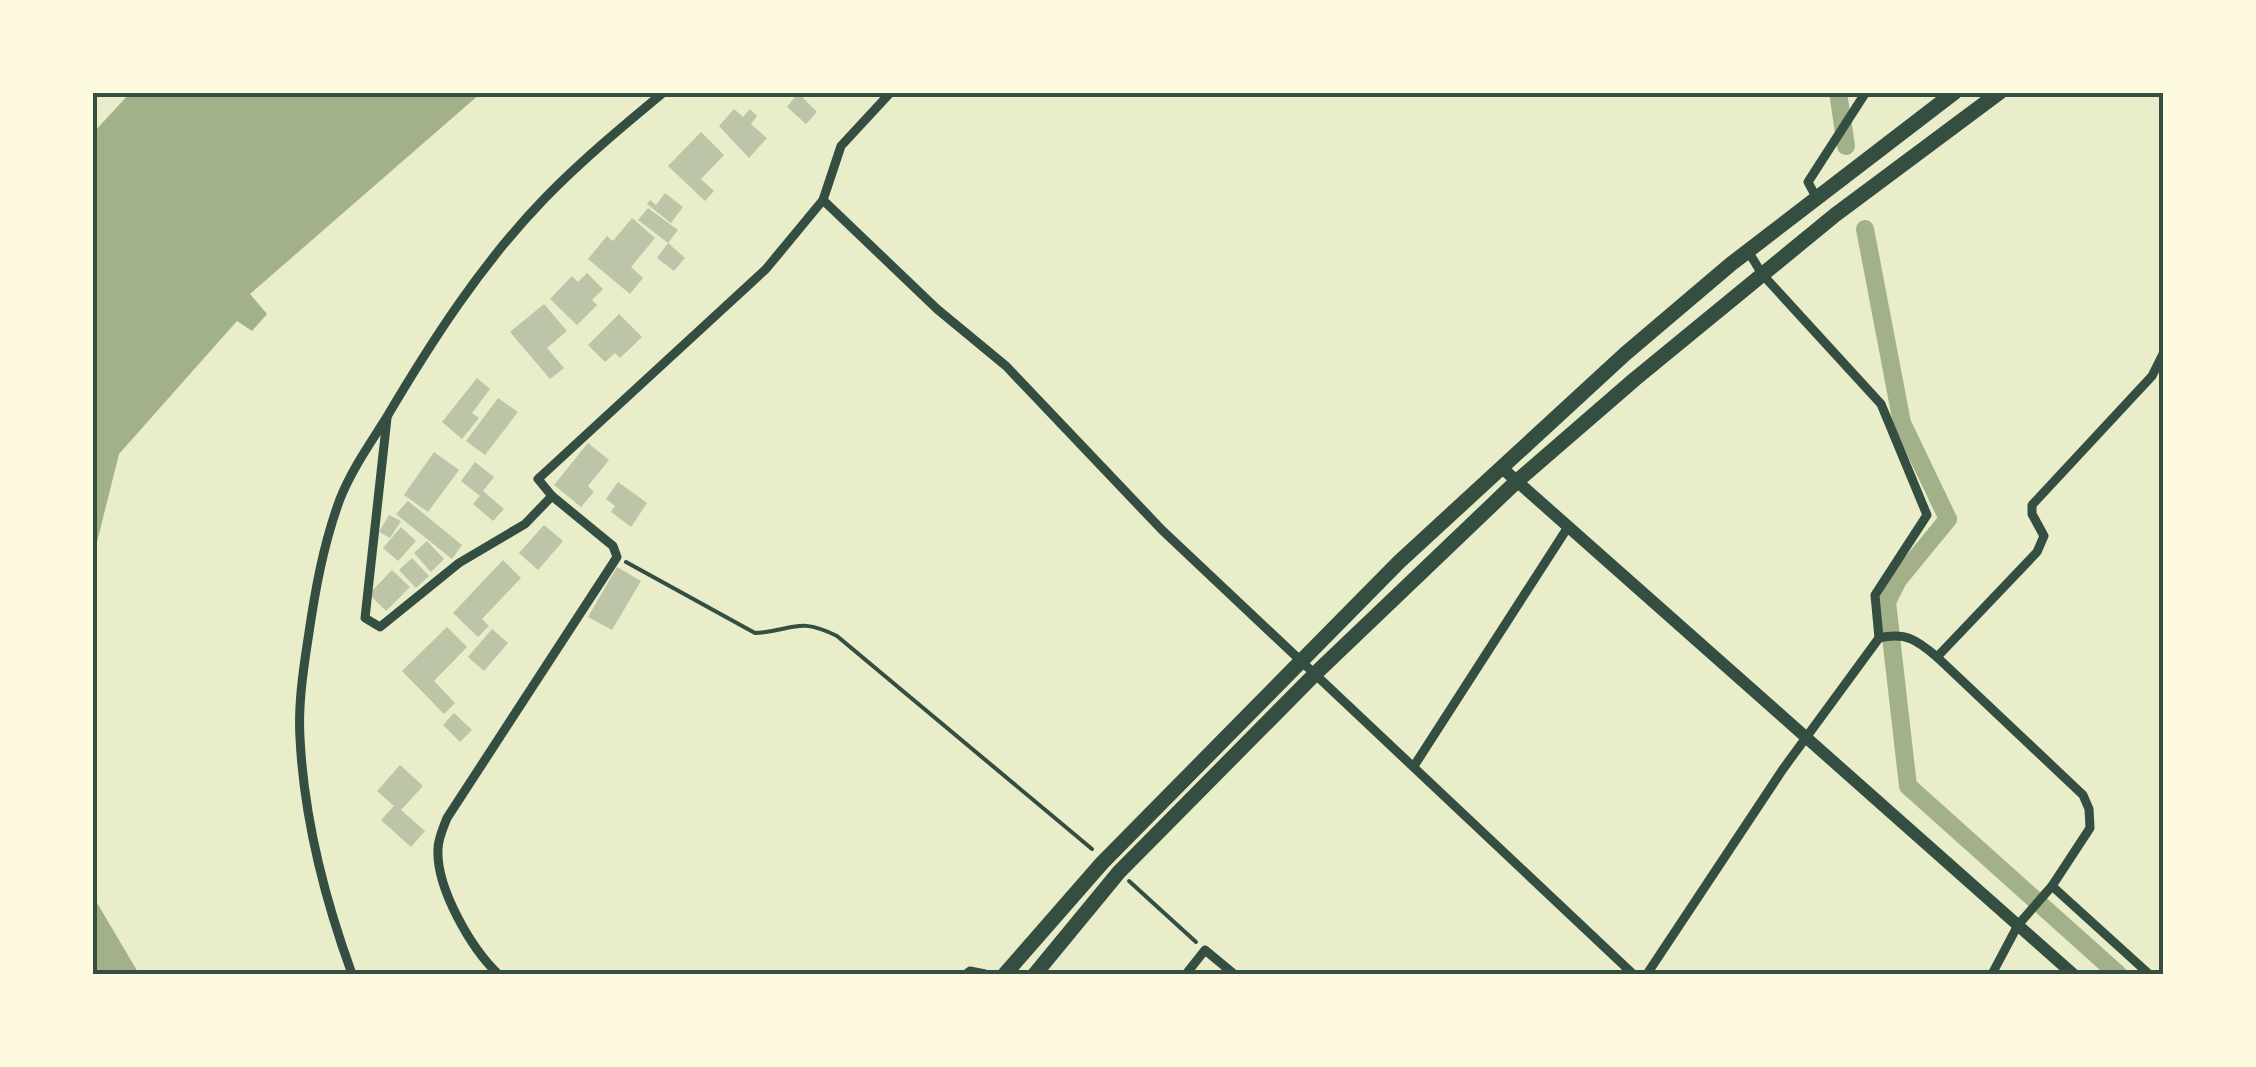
<svg xmlns="http://www.w3.org/2000/svg" width="2256" height="1067" viewBox="0 0 2256 1067" font-family="'Alegreya Sans',sans-serif">
  <style>
    .water { fill: #a3b18a }
    .lines { fill: none; stroke-linecap: round; stroke-linejoin: round }
    .canal { stroke: #a3b18a; stroke-width: 18 }
    .building { fill: #bcc5a7 }
    .path { stroke: #344e41; stroke-width: 4 }
    .minor { stroke: #344e41; stroke-width: 9 }
    .secondary { stroke: #344e41; stroke-width: 12 }
    .trunk { stroke: #344e41; stroke-width: 15 }
    .neatline { fill: none; stroke: #344e41; stroke-width: 4 }
  </style>
  <rect width="100%" height="100%" fill="#e9edc9"/>
  <!-- water -->
  <g class="water">
    <path d="M 130,93 L 481,93 L 250,294 L 267,314 L 252,331 L 237,321 L 119,454 L 93,558 L 93,133 Z"/>
    <path d="M 92,896 L 93,896 L 139,974 L 93,974 Z"/>
  </g>
  <g class="lines">
    <!-- canal -->
    <g class="canal">
      <path d="M 1838,92 L 1846,146"/>
      <path d="M 1865,229 L 1902,423 L 1948,519 L 1898,580 L 1887,602 L 1908,786 L 2118,974"/>
    </g>
  </g>
  <!-- building -->
  <g class="building">
    <path d="M 798,93 L 817,112 L 806,124 L 787,107 Z"/>
    <path d="M 734,109 L 743,117 L 750,109 L 757,116 L 751,124 L 767,138 L 749,158 L 719,126 Z"/>
    <path d="M 701,132 L 724,155 L 701,179 L 714,191 L 705,201 L 668,166 Z"/>
    <path d="M 665,193 L 683,207 L 671,223 L 647,204 L 650,200 L 656,205 Z"/>
    <path d="M 648,208 L 678,230 L 668,243 L 638,220 Z"/>
    <path d="M 632,218 L 655,238 L 631,267 L 643,278 L 630,294 L 588,259 L 607,236 L 613,241 Z"/>
    <path d="M 668,243 L 685,258 L 674,271 L 657,258 Z"/>
    <path d="M 587,273 L 603,289 L 592,300 L 597,305 L 577,325 L 550,299 L 572,276 L 578,282 Z"/>
    <path d="M 544,304 L 567,331 L 547,348 L 564,368 L 550,379 L 510,332 Z"/>
    <path d="M 619,314 L 642,337 L 620,358 L 615,353 L 605,362 L 588,345 Z"/>
    <path d="M 477,378 L 490,389 L 472,413 L 479,418 L 462,439 L 442,422 Z"/>
    <path d="M 498,398 L 518,412 L 485,455 L 466,441 Z"/>
    <path d="M 588,443 L 609,460 L 588,486 L 594,492 L 581,507 L 554,485 Z"/>
    <path d="M 434,452 L 459,470 L 428,512 L 404,495 Z"/>
    <path d="M 475,462 L 494,477 L 483,491 L 504,509 L 493,521 L 473,504 L 480,496 L 461,481 Z"/>
    <path d="M 618,482 L 647,503 L 631,527 L 611,512 L 615,506 L 606,499 Z"/>
    <path d="M 408,501 L 462,545 L 452,559 L 396,514 Z"/>
    <path d="M 389,515 L 401,521 L 390,538 L 379,532 Z"/>
    <path d="M 544,525 L 563,541 L 538,570 L 519,553 Z"/>
    <path d="M 401,527 L 416,541 L 398,561 L 383,548 Z"/>
    <path d="M 427,541 L 444,559 L 431,572 L 414,553 Z"/>
    <path d="M 412,558 L 429,576 L 416,588 L 399,570 Z"/>
    <path d="M 503,560 L 521,578 L 482,619 L 489,626 L 478,637 L 453,613 Z"/>
    <path d="M 617,567 L 641,581 L 612,630 L 588,617 Z"/>
    <path d="M 392,570 L 410,587 L 386,611 L 369,594 Z"/>
    <path d="M 447,627 L 467,647 L 434,681 L 455,703 L 444,714 L 402,671 Z"/>
    <path d="M 492,629 L 508,643 L 484,671 L 468,657 Z"/>
    <path d="M 454,713 L 472,730 L 460,742 L 443,725 Z"/>
    <path d="M 400,765 L 423,786 L 401,810 L 425,831 L 411,847 L 381,820 L 394,806 L 377,791 Z"/>
  </g>
  <g class="lines">
    <!-- path -->
    <g class="path">
      <path d="M 626,562 L 755,633 C 794,631 797,616 837,636 L 1092,849"/>
      <path d="M 1129,881 L 1196,942"/>
    </g>
    <!-- minor -->
    <g class="minor">
      <path d="M 1816,197 L 1808,182 L 1866,92"/>
      <path d="M 823,200 L 937,309 L 1006,366 L 1162,530 L 1633,974"/>
      <path d="M 1748,251 L 1762,274 L 1881,404 L 1927,515 L 1875,595 L 1879,638"/>
      <path d="M 387,418 L 365,618 L 380,627 L 459,563 L 525,524 L 552,496"/>
      <path d="M 1937,657 L 2083,795 L 2089,809 L 2090,828 L 2052,886 L 2018,925 L 1992,974"/>
      <path d="M 1414,766 L 1568,527"/>
      <path d="M 2052,886 L 2149,974"/>
      <path d="M 352,974 C 324,897 304,820 300,738 C 298,706 303,671 308,639 C 315,591 323,545 340,499 C 351,471 369,445 385,420 C 431,342 481,264 545,198 C 582,160 623,126 664,92"/>
      <path d="M 498,974 C 471,948 436,888 438,849 C 438,839 443,828 447,818 L 617,557 L 613,546 L 552,496 L 538,479 L 766,269 L 823,200 L 841,146 L 891,92"/>
      <path d="M 966,974 L 970,971 L 985,974"/>
      <path d="M 1186,974 L 1205,950 L 1234,974"/>
      <path d="M 1647,974 L 1783,769 L 1879,638 C 1906,632 1917,640 1937,657 L 2037,552 L 2044,536 L 2032,514 L 2032,505 L 2152,376 L 2164,352"/>
    </g>
    <!-- secondary -->
    <path class="secondary" d="M 1502,468 L 2073,974"/>
    <!-- trunk -->
    <g class="trunk">
      <path d="M 1005,974 L 1102,863 L 1399,562 L 1625,354 L 1731,264 L 1955,92"/>
      <path d="M 1035,974 L 1119,872 L 1316,673 L 1516,482 L 1635,379 L 1835,215 L 2000,92"/>
    </g>
  </g>
  <!-- border -->
  <rect width="2256" height="1067" fill="none" stroke="#fefae0" stroke-width="190"/>
  <rect x="95" y="95" width="2066" height="877" class="neatline"/>
</svg>
